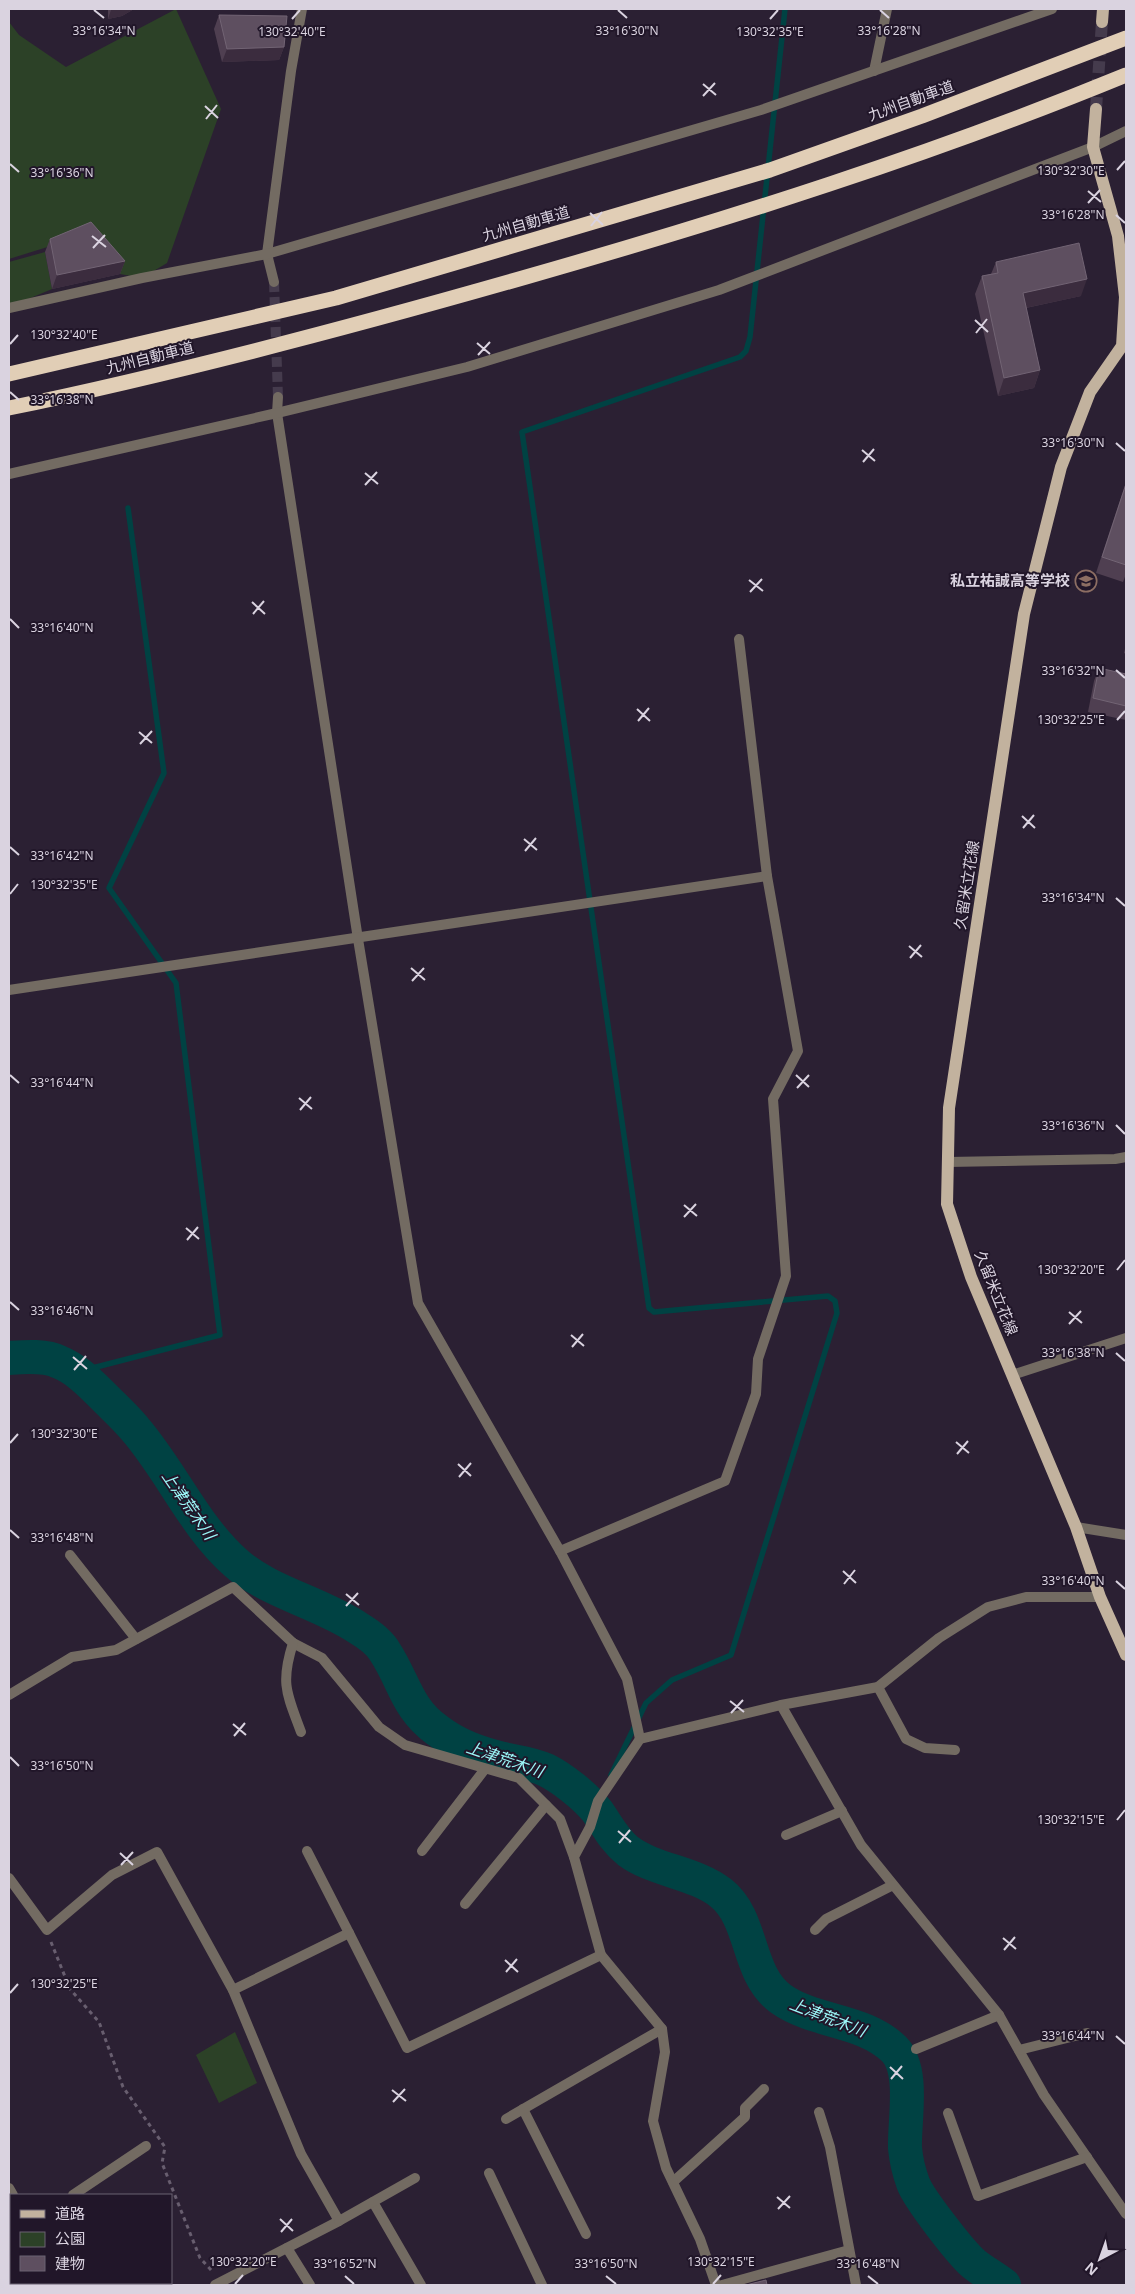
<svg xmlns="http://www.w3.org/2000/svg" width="1135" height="2294" viewBox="0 0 1135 2294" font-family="'Noto Sans','Noto Sans JP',sans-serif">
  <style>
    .green { fill: #2c4127 }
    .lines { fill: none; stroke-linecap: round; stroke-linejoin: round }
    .stream { stroke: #004243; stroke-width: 5.5 }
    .river { stroke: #004243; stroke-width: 34 }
    .street-tunnel { stroke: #453b4d; stroke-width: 10; stroke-dasharray: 10 5; stroke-linecap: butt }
    .primary-tunnel { stroke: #453b4d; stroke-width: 12; stroke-dasharray: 12 6; stroke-linecap: butt }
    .path { stroke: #685e6f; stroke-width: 3; stroke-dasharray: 4 4; stroke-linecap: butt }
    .lane { stroke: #736b62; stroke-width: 10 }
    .street { stroke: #736b62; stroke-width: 10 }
    .primary { stroke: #c2b29e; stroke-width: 12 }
    .highway { stroke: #e1ceb6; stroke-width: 15 }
    .wall { fill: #4f3f51 }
    .shaded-wall { fill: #3b2c3e }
    .building { fill: #5e4f60; stroke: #726474 }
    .ticks { fill: none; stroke: #dad3e0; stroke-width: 2 }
    .labels { text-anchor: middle; stroke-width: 4; stroke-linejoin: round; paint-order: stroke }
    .street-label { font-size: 15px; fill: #dad3e0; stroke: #211629 }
    .poi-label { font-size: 15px; font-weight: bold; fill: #dad3e0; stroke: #211629; text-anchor: end }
    .water-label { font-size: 16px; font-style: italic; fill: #9bf7f8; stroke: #211629 }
    .ticks-label { font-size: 12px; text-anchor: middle; fill: #dad3e0; stroke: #211629; stroke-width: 4; stroke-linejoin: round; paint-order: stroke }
  </style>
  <rect width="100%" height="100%" fill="#2b2033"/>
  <!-- green -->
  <g class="green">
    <path d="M 176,9 L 221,109 L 167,263 L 142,278 L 120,274 L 86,235 L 9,259 L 9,22 L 19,35 L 66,67 Z"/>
    <path d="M 45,252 L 52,289 L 9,307 L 9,262 Z"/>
    <path d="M 235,2032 L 257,2083 L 219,2103 L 196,2055 Z"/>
  </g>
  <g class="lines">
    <!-- stream -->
    <g class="stream">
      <path d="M 77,1372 L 220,1335 L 176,983 L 109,888 L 164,773 L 128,508"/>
      <path d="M 611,1775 L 646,1703 L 672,1680 L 731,1655 L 837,1313 L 835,1301 L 828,1296 L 654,1312 L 649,1308 L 522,432 L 740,357 L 746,351 L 750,337 L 785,9"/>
    </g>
    <!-- river -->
    <path class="river" d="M 9,1358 C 24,1357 45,1355 59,1362 C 77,1369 92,1385 105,1398 C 115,1408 126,1418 135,1429 C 172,1472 194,1526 236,1563 C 268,1592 321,1603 358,1628 C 368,1634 380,1643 385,1652 C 404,1681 407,1709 437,1730 C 458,1746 479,1753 503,1759 C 518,1762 533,1764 546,1770 C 562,1778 585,1796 597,1811 C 607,1825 614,1840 628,1851 C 655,1871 694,1872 721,1893 C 754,1919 746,1974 781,1999 C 815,2023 863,2019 894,2049 C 915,2070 904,2120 905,2148 C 906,2159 909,2172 913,2183 C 919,2199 961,2253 974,2264 C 984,2272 995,2278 1004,2285"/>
    <!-- street-tunnel -->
    <path class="street-tunnel" d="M 274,282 L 278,397"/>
    <!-- primary-tunnel -->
    <path class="primary-tunnel" d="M 1096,109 L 1102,22"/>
    <!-- path -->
    <path class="path" d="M 51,1942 L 70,1989 L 99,2022 L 123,2087 L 165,2147 L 162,2163 L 200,2258 L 212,2271"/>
    <!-- lane -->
    <g class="lane">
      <path d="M 874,71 L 887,9"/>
      <path d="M 267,254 L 291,71 L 302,9"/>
      <path d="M 1076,1527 L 1126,1535"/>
    </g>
    <!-- street -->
    <g class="street">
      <path d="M 267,254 L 274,282"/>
      <path d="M 9,308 L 142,278 L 267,254 L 761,110 L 1052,9"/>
      <path d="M 278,397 L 277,413 L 358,939 L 418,1303 L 560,1551 L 627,1679 L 640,1739"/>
      <path d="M 9,474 L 277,413 L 467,367 L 719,290 L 1093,147 L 1126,131"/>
      <path d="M 9,990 L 767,876"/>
      <path d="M 948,1162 L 1115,1159 L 1126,1157"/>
      <path d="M 1012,1375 L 1126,1338"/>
      <path d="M 560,1551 L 725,1481 L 756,1394 L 758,1359 L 786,1276 L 773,1099 L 798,1051 L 767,876 L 739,639"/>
      <path d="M 70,1555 L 136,1639"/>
      <path d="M 293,1643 L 322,1658 L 379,1727 L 405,1745 L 519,1778 L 560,1819 L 574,1857"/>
      <path d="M 878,1687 L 906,1739 L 925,1748 L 955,1750"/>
      <path d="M 9,1695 L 72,1657 L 116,1650 L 233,1587 L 293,1643 C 280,1684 287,1694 301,1732"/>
      <path d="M 781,1705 L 861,1845 L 999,2015 L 1044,2095 L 1126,2214"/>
      <path d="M 786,1835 L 842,1811"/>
      <path d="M 307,1851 L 349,1933"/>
      <path d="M 422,1851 L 485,1769"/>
      <path d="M 9,1878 L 47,1930 L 112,1875 L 157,1852 L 233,1990 L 301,2154 L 339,2221 L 215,2285"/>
      <path d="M 465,1904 L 546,1805"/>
      <path d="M 815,1930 L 826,1919 L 893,1885"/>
      <path d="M 233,1990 L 349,1933 L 407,2048 L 601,1955"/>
      <path d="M 916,2049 L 999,2015"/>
      <path d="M 1019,2050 L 1087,2033"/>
      <path d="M 523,2109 L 586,2234"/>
      <path d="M 819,2112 L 830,2147 L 856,2285"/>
      <path d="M 948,2113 L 978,2196 L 1087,2157"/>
      <path d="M 506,2119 L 662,2029"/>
      <path d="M 489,2173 L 542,2285"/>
      <path d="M 673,2182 L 745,2117 L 745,2108 L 764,2089"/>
      <path d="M 9,2188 L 13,2195"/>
      <path d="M 73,2195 L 146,2146"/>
      <path d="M 373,2202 L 421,2285"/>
      <path d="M 339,2221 L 415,2178"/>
      <path d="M 287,2248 L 310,2285"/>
      <path d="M 106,2283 L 110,2285"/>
      <path d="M 716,2285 L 700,2239 L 666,2168 L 653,2121 L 665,2052 L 662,2029 L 601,1955 L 574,1857 L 590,1827 L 598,1801 L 640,1739 L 781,1705 L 878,1687 L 939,1638 L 988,1607 L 1026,1597 L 1100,1597"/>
      <path d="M 722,2285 L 849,2250"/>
    </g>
    <!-- primary -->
    <g class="primary">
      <path d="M 1102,22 L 1103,9"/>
      <path d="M 1096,109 L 1093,147 L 1118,236 L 1125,297 L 1122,346 L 1090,392 L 1061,467 L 1024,614 L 949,1108 L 947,1204 L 971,1277 L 1076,1527 L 1100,1597 L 1126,1655"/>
    </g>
    <!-- highway -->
    <g class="highway">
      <path d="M 9,374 L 336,298 L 770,170 L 922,116 L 1126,38"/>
      <path d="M 9,408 C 183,372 355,326 526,277 C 729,219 931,155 1126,75"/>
    </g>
  </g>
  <!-- wall -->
  <g class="wall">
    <path d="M 108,9 L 134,9 L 122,16 L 108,19 Z"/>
    <path d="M 219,15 L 284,47 L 279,60 L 222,62 L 214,29 Z"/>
    <path d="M 50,239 L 125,261 L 120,274 L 52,289 L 45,252 Z"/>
    <path d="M 996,262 L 1081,296 L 1026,308 L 1040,370 L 1034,388 L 998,396 L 975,294 L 982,276 L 991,274 Z"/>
    <path d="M 1126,482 L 1126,574 L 1123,582 L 1096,573 Z"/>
    <path d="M 1126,645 L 1126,654 L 1124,653 Z"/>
    <path d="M 1099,668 L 1126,674 L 1126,720 L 1088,712 L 1094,681 Z"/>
  </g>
  <!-- shaded-wall -->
  <g class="shaded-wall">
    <path d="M 117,9 L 134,9 L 122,16 L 108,19 L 111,10 Z"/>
    <path d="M 284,47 L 279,60 L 222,62 L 227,49 Z"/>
    <path d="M 125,261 L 120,274 L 52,289 L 57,275 Z"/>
    <path d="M 1087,279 L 1081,296 L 1016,310 L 1023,293 Z"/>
    <path d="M 1040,370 L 1034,388 L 998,396 L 1004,378 Z"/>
  </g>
  <!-- building -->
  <g class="building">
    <path d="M 219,15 L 287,16 L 284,47 L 227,49 Z"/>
    <path d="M 91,222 L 125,261 L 57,275 L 50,239 Z"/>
    <path d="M 1079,243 L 1087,279 L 1023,293 L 1040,370 L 1004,378 L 982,276 L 998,273 L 996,262 Z"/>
    <path d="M 1126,484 L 1126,565 L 1102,557 Z"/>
    <path d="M 1099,668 L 1126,674 L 1126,706 L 1093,698 Z"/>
    <path d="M 766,2280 L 767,2285 L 746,2285 Z"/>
  </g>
  <!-- ticks -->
  <path class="ticks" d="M 94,10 L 104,18M 618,10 L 627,18M 880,10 L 889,18M 292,19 L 300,10M 770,19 L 778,10M 703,84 L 716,95M 703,96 L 715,83M 205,106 L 218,118M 206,119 L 217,105M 10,164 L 19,172M 1117,170 L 1125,161M 1088,191 L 1101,202M 1088,203 L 1100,190M 590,213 L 603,225M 1116,215 L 1125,223M 591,226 L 602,212M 92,236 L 106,247M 93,248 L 105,235M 975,320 L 988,332M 976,333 L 987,319M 477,343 L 490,354M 10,344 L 18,335M 478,355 L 490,342M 10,392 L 19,400M 1116,443 L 1125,451M 862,450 L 875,461M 863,462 L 874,449M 365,473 L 378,484M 365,485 L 377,472M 749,580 L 763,591M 750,592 L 762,579M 252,602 L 265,614M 253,614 L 264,601M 10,619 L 19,628M 1116,670 L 1125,678M 637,709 L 650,721M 1117,720 L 1125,711M 638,721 L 649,708M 139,732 L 152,743M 140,744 L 152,731M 1022,816 L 1035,828M 1023,828 L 1034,815M 524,839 L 537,850M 10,847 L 19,855M 525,851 L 536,838M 10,894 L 18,884M 1116,898 L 1125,906M 909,946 L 922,957M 910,958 L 921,945M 411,968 L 425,980M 412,981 L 424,968M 10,1075 L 19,1083M 796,1075 L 809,1087M 797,1088 L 809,1075M 299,1098 L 312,1109M 300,1110 L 311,1097M 1116,1125 L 1125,1134M 684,1205 L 697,1216M 684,1217 L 696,1204M 186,1228 L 199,1239M 187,1240 L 198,1227M 1117,1270 L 1125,1260M 10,1302 L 19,1310M 1069,1312 L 1082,1323M 1069,1324 L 1081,1311M 571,1335 L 584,1346M 572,1347 L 583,1334M 1116,1353 L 1125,1361M 73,1357 L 87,1369M 74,1370 L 86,1356M 956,1442 L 969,1453M 10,1443 L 18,1434M 957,1454 L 968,1441M 458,1464 L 471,1476M 459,1477 L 471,1463M 10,1530 L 19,1538M 843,1571 L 856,1583M 1116,1581 L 1125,1589M 844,1584 L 855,1570M 346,1594 L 359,1605M 346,1606 L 358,1593M 730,1701 L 744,1712M 731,1713 L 743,1700M 233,1724 L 246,1735M 234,1736 L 245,1723M 10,1757 L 19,1766M 1117,1820 L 1125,1810M 618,1831 L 631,1842M 619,1843 L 630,1830M 120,1853 L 133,1865M 121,1865 L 133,1852M 1003,1938 L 1016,1949M 1004,1950 L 1015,1937M 505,1960 L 518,1972M 506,1972 L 517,1959M 10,1993 L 18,1984M 1116,2036 L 1125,2044M 890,2067 L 903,2079M 891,2079 L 902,2066M 392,2090 L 406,2101M 393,2102 L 405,2089M 777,2197 L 790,2208M 778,2209 L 790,2196M 280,2219 L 293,2231M 281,2232 L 292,2219M 345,2276 L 354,2284M 606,2276 L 616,2284M 868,2276 L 878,2284M 235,2284 L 243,2275M 713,2284 L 721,2275"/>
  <!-- icons -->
  <defs>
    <g id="school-ring" transform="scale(1.125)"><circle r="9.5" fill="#211629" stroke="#8d6e63" stroke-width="1.5"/><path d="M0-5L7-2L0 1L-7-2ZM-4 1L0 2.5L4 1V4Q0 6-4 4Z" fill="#8d6e63"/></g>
  </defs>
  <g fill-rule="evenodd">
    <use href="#school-ring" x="1086" y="581"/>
  </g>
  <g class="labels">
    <!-- street labels -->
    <g class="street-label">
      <text transform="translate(911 101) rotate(-20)" y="5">九州自動車道</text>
      <text transform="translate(526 224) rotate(-16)" y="5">九州自動車道</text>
      <text transform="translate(150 358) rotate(-14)" y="5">九州自動車道</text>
      <text transform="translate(967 885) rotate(-81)" y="5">久留米立花線</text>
      <text transform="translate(996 1293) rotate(68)" y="5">久留米立花線</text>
    </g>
    <!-- poi labels -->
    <g class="poi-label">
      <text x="1070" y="586">私立祐誠高等学校</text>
    </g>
    <!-- water labels -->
    <g class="water-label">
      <text transform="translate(189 1505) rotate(55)" y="6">上津荒木川</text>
      <text transform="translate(505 1759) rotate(19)" y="6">上津荒木川</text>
      <text transform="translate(828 2017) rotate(21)" y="6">上津荒木川</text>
    </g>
  </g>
  <g class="ticks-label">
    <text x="104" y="35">33°16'34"N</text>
    <text x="627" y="35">33°16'30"N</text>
    <text x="889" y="35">33°16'28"N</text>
    <text x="292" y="36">130°32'40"E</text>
    <text x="770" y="36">130°32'35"E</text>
    <text x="1071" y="175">130°32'30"E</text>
    <text x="62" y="177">33°16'36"N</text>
    <text x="1073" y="219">33°16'28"N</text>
    <text x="64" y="339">130°32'40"E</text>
    <text x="62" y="404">33°16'38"N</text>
    <text x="1073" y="447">33°16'30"N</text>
    <text x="62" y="632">33°16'40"N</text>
    <text x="1073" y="675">33°16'32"N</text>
    <text x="1071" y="724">130°32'25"E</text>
    <text x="62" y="860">33°16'42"N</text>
    <text x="64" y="889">130°32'35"E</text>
    <text x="1073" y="902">33°16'34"N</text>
    <text x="62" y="1087">33°16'44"N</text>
    <text x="1073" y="1130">33°16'36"N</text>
    <text x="1071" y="1274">130°32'20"E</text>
    <text x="62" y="1315">33°16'46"N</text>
    <text x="1073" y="1357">33°16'38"N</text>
    <text x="64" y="1438">130°32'30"E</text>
    <text x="62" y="1542">33°16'48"N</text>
    <text x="1073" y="1585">33°16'40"N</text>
    <text x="62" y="1770">33°16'50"N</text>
    <text x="1071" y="1824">130°32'15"E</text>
    <text x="64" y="1988">130°32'25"E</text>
    <text x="1073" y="2040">33°16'44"N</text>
    <text x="243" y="2266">130°32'20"E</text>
    <text x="721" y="2266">130°32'15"E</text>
    <text x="345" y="2268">33°16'52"N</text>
    <text x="606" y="2268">33°16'50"N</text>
    <text x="868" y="2268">33°16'48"N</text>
  </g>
  <!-- border -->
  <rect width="1135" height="2294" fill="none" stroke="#dad3e0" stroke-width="20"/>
  <!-- legend -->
  <rect x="10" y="2194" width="162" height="90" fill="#211629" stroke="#6b6272"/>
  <rect x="20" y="2210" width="25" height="8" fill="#c2b29e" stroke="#6b6272"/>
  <text x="55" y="2219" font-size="15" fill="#dad3e0">道路</text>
  <rect x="20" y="2232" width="25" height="15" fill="#2c4127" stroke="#6b6272"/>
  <text x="55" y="2244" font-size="15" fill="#dad3e0">公園</text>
  <rect x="20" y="2256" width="25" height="15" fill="#5e4f60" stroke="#6b6272"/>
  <text x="55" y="2269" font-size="15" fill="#dad3e0">建物</text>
  <!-- north arrow -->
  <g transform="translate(1100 2259) rotate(221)" stroke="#211629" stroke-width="4" paint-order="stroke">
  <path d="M0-4L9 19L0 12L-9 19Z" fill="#dad3e0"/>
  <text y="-8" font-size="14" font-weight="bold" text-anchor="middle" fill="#dad3e0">N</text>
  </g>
</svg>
